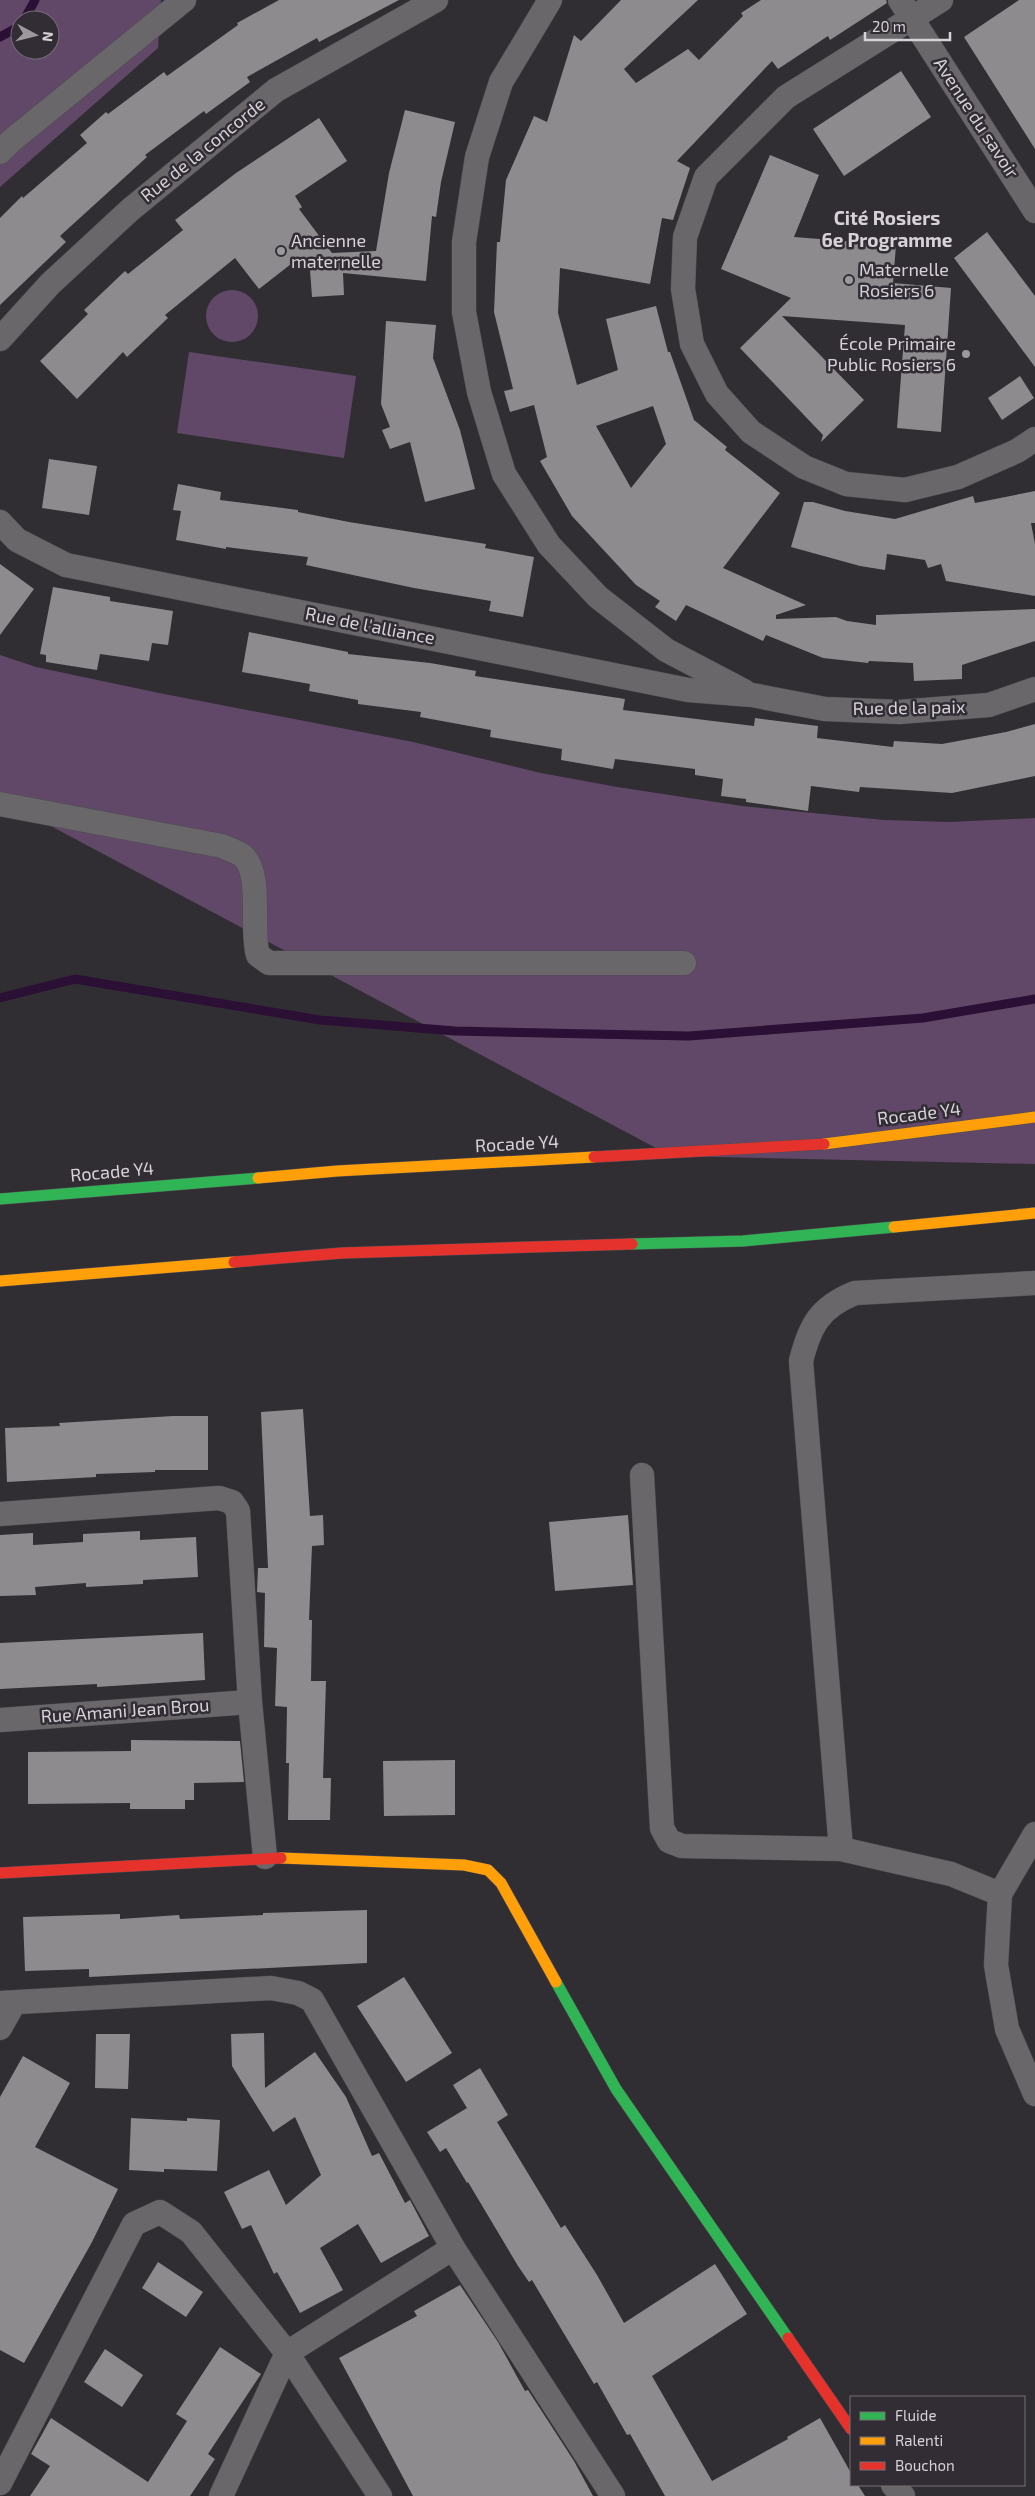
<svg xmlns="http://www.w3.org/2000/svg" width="1035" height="2496" viewBox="0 0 1035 2496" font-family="'Exo 2',sans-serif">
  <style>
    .green { fill: #614869; fill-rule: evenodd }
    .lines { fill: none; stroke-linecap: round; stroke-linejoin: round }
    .stream { stroke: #2c0f34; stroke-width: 9 }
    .building { fill: #8d8b8e; fill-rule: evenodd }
    .street-casing { stroke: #4f4c50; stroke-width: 25 }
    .fast-casing { stroke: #4f4c50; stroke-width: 12 }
    .slow-casing { stroke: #4f4c50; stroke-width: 12 }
    .jam-casing { stroke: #4f4c50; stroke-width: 12 }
    .street { stroke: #696769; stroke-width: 24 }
    .fast { stroke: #30b455; stroke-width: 11 }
    .slow { stroke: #ff9f0a; stroke-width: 11 }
    .jam { stroke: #e5322d; stroke-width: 11 }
    .poi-dot { fill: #9c999e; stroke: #322d34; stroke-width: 2 }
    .labels { text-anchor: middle; stroke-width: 5; stroke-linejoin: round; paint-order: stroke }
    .street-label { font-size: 18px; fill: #d6d2d7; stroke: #322d34 }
    .poi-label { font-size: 18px; fill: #d6d2d7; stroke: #322d34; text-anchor: start }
    .neighbourhood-label { font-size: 19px; font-weight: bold; fill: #d6d2d7; stroke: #322d34 }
  </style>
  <rect width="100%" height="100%" fill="#312e33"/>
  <!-- green -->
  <g class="green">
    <path d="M 0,0 L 161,0 L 158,48 L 0,187 ZM 20,20 L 50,20 L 50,50 L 20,50 Z"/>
    <circle cx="232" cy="316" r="26"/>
    <path d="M 189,352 L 356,376 L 344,458 L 177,433 Z"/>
    <path d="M 0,655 L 36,667 L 159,693 L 413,742 L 541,773 L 617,787 L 742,806 L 884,820 L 950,822 L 1035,818 L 1035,1164 L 671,1156 L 0,799 Z"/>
  </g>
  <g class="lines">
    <!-- stream -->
    <g class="stream">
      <path d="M 24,20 L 35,0"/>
      <path d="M 0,37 L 20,26"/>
      <path d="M 0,998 L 75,979 L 320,1020 L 455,1031 L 689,1036 L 923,1018 L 1035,999"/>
    </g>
  </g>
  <!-- building -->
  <g class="building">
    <path d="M 279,0 L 399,0 L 319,42 L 317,38 L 247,77 L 250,82 L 206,114 L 204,111 L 145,155 L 147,157 L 60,236 L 66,242 L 0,305 L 0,218 L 22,196 L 23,198 L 87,143 L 80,135 L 106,112 L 108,114 L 164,72 L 167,76 L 238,25 L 237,23 Z"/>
    <path d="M 621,0 L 698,0 L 624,69 L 636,83 L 688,49 L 699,60 L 743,16 L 741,13 L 761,0 L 886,0 L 887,3 L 830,40 L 828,36 L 778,69 L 772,61 L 677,161 L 690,168 L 673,220 L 662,218 L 650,284 L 560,268 L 558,313 L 577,385 L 618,370 L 606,319 L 656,306 L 668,352 L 670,352 L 694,420 L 727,447 L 725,450 L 780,493 L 723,568 L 806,605 L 776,615 L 776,619 L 836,617 L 847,621 L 876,625 L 876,615 L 1035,609 L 1035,641 L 962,665 L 962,679 L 914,681 L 913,663 L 869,661 L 868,663 L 823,658 L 766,635 L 763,641 L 686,605 L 676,621 L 655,607 L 660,601 L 636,585 L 572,516 L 540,461 L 547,457 L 534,405 L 510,412 L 504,391 L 513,389 L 494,312 L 497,242 L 500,242 L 506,180 L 534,116 L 547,122 L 574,35 L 581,41 ZM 653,406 L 666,444 L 631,488 L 596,426 Z"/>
    <path d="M 1019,0 L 1035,0 L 1035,149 L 964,37 Z"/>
    <path d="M 901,71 L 931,117 L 844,176 L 813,129 Z"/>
    <path d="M 405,110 L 455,122 L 441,182 L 436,217 L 432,216 L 426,281 L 343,273 L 344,295 L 312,297 L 310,270 L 300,269 L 300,257 L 259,289 L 235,258 L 165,315 L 168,318 L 127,357 L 123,352 L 77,399 L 40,361 L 88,314 L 84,310 L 125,271 L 128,274 L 183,230 L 175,220 L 236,173 L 319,118 L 347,161 L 295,196 L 302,207 L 299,209 L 332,253 L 376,251 L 389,173 Z"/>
    <path d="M 770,155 L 819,175 L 794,237 L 896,245 L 893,283 L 951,288 L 941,432 L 897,428 L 905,325 L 782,316 L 864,400 L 821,442 L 823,435 L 740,348 L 791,298 L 721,269 Z"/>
    <path d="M 987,232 L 1035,296 L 1035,367 L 954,258 Z"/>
    <path d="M 386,321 L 436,325 L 433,358 L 460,430 L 475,489 L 425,502 L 410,442 L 390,449 L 382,430 L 390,427 L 381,404 Z"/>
    <path d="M 1020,376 L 1034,398 L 1002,420 L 988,398 Z"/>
    <path d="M 49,459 L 97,466 L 89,515 L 42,508 Z"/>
    <path d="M 178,484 L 221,492 L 220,500 L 298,510 L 298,512 L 349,522 L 486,544 L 485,548 L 534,557 L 523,617 L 489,611 L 491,601 L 414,588 L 306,565 L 308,557 L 226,547 L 226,549 L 176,540 L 181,511 L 173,510 Z"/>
    <path d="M 1035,491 L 1035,523 L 1031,523 L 1035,544 L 1035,596 L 946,581 L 941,564 L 928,568 L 925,560 L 887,554 L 885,570 L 860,566 L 791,547 L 804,502 L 813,502 L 845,511 L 895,519 L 973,496 L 975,503 Z"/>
    <path d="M 0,564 L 34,589 L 0,635 Z"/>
    <path d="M 53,587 L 110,597 L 110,601 L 173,611 L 168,645 L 152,643 L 149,661 L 100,654 L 97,670 L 46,662 L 46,655 L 40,654 Z"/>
    <path d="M 249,632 L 348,652 L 348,654 L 430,663 L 476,671 L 475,676 L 625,699 L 623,710 L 754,726 L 755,718 L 818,726 L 817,738 L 893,747 L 894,741 L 942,744 L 1006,732 L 1035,724 L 1035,776 L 952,793 L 860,787 L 859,792 L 811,786 L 808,811 L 746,802 L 746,799 L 721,796 L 723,779 L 695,775 L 695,769 L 615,759 L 613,769 L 561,760 L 562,749 L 490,737 L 491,730 L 420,717 L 421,712 L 358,704 L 358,700 L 309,691 L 310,684 L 242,672 Z"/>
    <path d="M 303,1409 L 310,1516 L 323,1515 L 324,1545 L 312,1546 L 309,1620 L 312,1620 L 311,1681 L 326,1681 L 323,1778 L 331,1778 L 330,1820 L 288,1820 L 289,1763 L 286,1763 L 287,1707 L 275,1706 L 277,1648 L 264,1647 L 265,1593 L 257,1592 L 258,1568 L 268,1568 L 261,1412 Z"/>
    <path d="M 173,1416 L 208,1416 L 208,1470 L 155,1470 L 155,1472 L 96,1474 L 96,1477 L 7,1482 L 5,1428 L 60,1426 L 59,1423 Z"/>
    <path d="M 628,1515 L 633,1585 L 555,1591 L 549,1522 Z"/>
    <path d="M 140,1531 L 140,1540 L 196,1537 L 198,1577 L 143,1580 L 143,1584 L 86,1587 L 86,1583 L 35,1587 L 36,1595 L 0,1596 L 0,1535 L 33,1533 L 33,1545 L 83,1542 L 83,1534 Z"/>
    <path d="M 203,1633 L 205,1680 L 97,1687 L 97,1684 L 0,1689 L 0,1643 Z"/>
    <path d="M 131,1740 L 240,1741 L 244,1782 L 194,1783 L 194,1800 L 185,1800 L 185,1809 L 130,1809 L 130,1803 L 28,1804 L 28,1752 L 131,1751 Z"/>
    <path d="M 455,1760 L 455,1815 L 384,1816 L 383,1761 Z"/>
    <path d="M 367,1910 L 367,1963 L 89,1977 L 89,1969 L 25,1971 L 23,1917 L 120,1914 L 120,1919 L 179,1915 L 180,1919 L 263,1915 L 263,1913 Z"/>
    <path d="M 404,1977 L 452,2053 L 406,2082 L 357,2006 Z"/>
    <path d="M 264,2033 L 265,2088 L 315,2052 L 346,2097 L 372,2156 L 379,2153 L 405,2203 L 410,2200 L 429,2236 L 381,2263 L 358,2224 L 320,2248 L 343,2290 L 300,2313 L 277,2272 L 274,2274 L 251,2225 L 242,2229 L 224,2192 L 269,2170 L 286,2205 L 321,2175 L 295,2117 L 273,2132 L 232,2066 L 231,2034 Z"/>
    <path d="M 96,2034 L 130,2034 L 128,2089 L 95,2088 Z"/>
    <path d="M 23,2056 L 70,2083 L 35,2147 L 118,2189 L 92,2242 L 24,2363 L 0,2350 L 0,2097 Z"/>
    <path d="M 480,2068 L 508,2115 L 497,2122 L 561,2228 L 565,2225 L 597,2275 L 624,2323 L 715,2264 L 747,2314 L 652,2376 L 712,2481 L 788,2439 L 787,2437 L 820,2418 L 851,2473 L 851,2485 L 858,2485 L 865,2496 L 665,2496 L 630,2434 L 627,2435 L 597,2382 L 594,2384 L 532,2280 L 529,2282 L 518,2266 L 468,2182 L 467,2183 L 446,2148 L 440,2152 L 427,2132 L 467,2108 L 453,2085 Z"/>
    <path d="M 131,2118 L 187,2121 L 187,2118 L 220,2120 L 217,2171 L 164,2169 L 164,2172 L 129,2170 Z"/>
    <path d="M 158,2262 L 203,2292 L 186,2317 L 142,2288 Z"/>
    <path d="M 460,2285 L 498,2342 L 525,2391 L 528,2390 L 574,2461 L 593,2496 L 413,2496 L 339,2358 L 417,2316 L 414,2311 Z"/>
    <path d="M 220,2347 L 261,2374 L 208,2454 L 215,2459 L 190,2496 L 30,2496 L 50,2466 L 31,2454 L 51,2418 L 148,2482 L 187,2421 L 176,2414 Z"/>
    <path d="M 105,2349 L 143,2375 L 122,2407 L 84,2382 Z"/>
  </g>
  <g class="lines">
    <!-- street casing -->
    <g class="street-casing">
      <g id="street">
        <path d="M 550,0 L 501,82 L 477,157 L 464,242 L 464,312 L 479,392 L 504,474 L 549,545 L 598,597 L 666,650 L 744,691"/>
        <path d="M 900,0 L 1035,211"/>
        <path d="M 941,0 L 786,97 L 706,177 L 685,237 L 683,289 L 692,344 L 717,394 L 751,432 L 804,467 L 846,484 L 905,490 L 958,477 L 1017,451 L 1035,439"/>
        <path d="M 0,152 L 11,141 L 184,0"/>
        <path d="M 0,339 L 50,284 L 130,210 L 276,90 L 436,0"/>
        <path d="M 0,522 L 17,540 L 66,565 L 688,690 L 752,695 L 825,709 L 899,712 L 989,705 L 1035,689"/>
        <path d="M 0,804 L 222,846 C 228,849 238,852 243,856 C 263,875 250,929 258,955 L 269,963 L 684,963"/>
        <path d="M 642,1475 L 662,1828 L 669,1841 L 682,1846 L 841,1849 L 951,1874 L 1000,1894 L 1035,1834"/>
        <path d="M 0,1514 L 219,1498 L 232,1502 L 238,1511 L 250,1702 L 265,1857"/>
        <path d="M 0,1720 L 250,1702"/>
        <path d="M 841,1849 L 801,1361 C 810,1325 820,1307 855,1293 L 1035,1283"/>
        <path d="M 1000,1894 L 996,1965 L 1007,2029 L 1035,2094"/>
        <path d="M 0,2003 L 271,1988 L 298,1993 L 312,2000 L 453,2248 L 613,2496"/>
        <path d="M 0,2028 L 14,2003"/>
        <path d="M 0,2483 L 134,2224 L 160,2212 L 191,2232 L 287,2353 L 380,2496"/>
        <path d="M 893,2485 L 903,2496"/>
        <path d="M 221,2496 L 287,2353 L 453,2248"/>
      </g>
    </g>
    <!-- fast casing -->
    <g class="fast-casing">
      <g id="fast">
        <path d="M 0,1199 L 258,1178"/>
        <path d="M 632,1244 L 743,1241 L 894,1227"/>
        <path d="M 556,1982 L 616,2089 L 788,2338"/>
      </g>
    </g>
    <!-- slow casing -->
    <g class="slow-casing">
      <g id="slow">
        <path d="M 824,1144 L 1035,1117"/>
        <path d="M 258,1178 L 337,1171 L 594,1157"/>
        <path d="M 894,1227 L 1035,1213"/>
        <path d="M 0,1281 L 234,1262"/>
        <path d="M 281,1858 L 464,1865 L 488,1870 L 501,1883 L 556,1982"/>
      </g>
    </g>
    <!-- jam casing -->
    <g class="jam-casing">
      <g id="jam">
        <path d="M 594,1157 L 824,1144"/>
        <path d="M 234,1262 L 342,1253 L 632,1244"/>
        <path d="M 0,1873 L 281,1858"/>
        <path d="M 788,2338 L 851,2429"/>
      </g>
    </g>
    <!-- street -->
    <use href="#street" class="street"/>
    <!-- fast -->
    <use href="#fast" class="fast"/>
    <!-- slow -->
    <use href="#slow" class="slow"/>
    <!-- jam -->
    <use href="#jam" class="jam"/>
  </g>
  <!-- markers -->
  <g class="poi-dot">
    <circle cx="281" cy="251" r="5"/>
    <circle cx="849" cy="280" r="5"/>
    <circle cx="966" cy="354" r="5"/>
  </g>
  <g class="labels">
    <!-- street labels -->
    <g class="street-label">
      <text transform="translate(976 118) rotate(57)" y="6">Avenue du savoir</text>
      <text transform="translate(203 150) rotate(-39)" y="6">Rue de la concorde</text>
      <text transform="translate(370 626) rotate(11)" y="6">Rue de l'alliance</text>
      <text transform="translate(909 708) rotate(-1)" y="6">Rue de la paix</text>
      <text transform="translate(919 1114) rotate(-7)" y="6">Rocade Y4</text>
      <text transform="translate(517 1144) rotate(-3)" y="6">Rocade Y4</text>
      <text transform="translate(112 1172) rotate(-5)" y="6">Rocade Y4</text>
      <text transform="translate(125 1711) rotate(-4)" y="6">Rue Amani Jean Brou</text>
    </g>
    <!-- poi labels -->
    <g class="poi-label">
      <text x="291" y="247">Ancienne<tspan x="291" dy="21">maternelle</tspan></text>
      <text x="859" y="276">Maternelle<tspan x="859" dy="21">Rosiers 6</tspan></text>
      <text x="956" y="350" text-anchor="end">École Primaire<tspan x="956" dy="21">Public Rosiers 6</tspan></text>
    </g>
    <!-- neighbourhood labels -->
    <g class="neighbourhood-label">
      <text x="887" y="225">Cité Rosiers<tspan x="887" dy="22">6e Programme</tspan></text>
    </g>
  </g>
  <!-- legend -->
  <rect x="850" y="2396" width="175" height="90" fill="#322d34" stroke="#746f75"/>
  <rect x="860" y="2412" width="25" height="8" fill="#30b455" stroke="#746f75"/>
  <text x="895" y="2421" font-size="15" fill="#d6d2d7">Fluide</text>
  <rect x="860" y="2437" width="25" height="8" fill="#ff9f0a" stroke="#746f75"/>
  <text x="895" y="2446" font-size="15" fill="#d6d2d7">Ralenti</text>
  <rect x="860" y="2462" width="25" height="8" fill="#e5322d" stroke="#746f75"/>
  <text x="895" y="2471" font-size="15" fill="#d6d2d7">Bouchon</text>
  <!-- north arrow -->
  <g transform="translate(35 35) rotate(97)"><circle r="24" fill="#322d34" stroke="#746f75"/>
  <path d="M0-4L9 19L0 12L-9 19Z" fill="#9c999e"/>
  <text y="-8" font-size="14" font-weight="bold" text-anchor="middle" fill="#d6d2d7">N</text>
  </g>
  <!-- scale -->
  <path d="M865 32v8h85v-8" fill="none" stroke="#d6d2d7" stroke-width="2.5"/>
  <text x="872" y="32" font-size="15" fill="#d6d2d7" stroke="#322d34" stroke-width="4" paint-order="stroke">20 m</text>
</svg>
